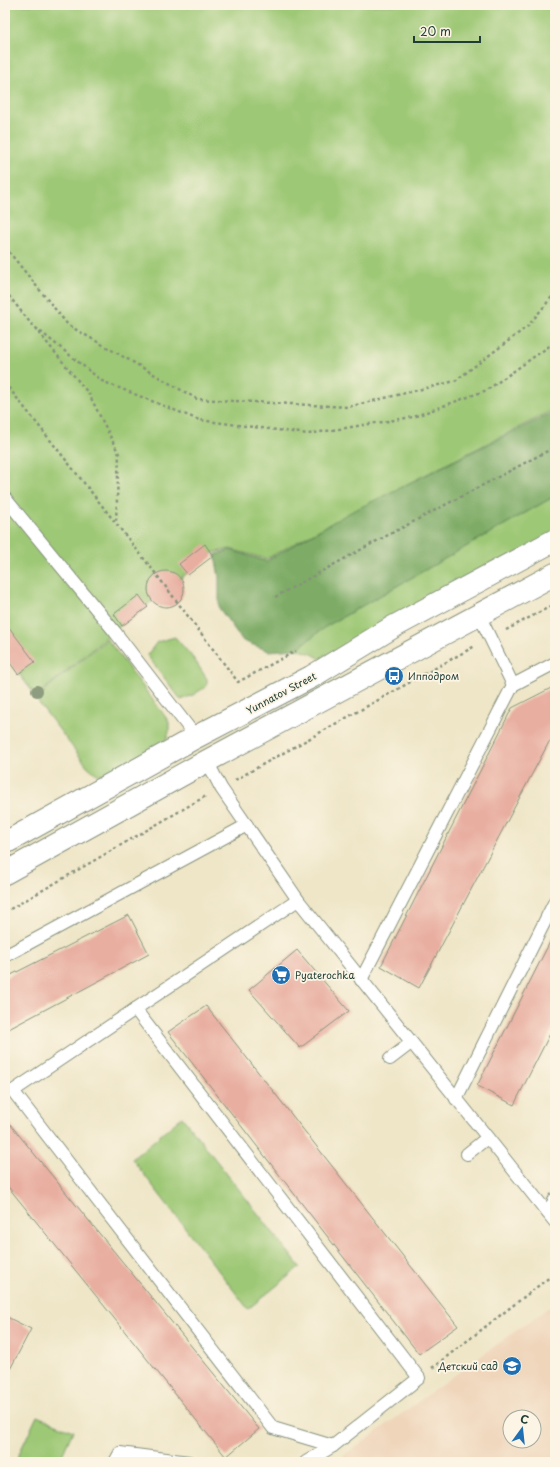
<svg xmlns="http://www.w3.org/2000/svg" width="560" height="1467" viewBox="0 0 560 1467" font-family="'Playpen Sans',sans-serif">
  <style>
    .built { fill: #efd6bb; fill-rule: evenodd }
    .green { fill: #9dc875; stroke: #5e8254 }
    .forest { fill: #7eac66; stroke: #4e744d }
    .building { fill: #e8aea0 }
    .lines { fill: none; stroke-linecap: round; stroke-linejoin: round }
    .service-casing { stroke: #87927e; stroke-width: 14 }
    .secondary-casing { stroke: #87927e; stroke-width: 24 }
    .path { stroke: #87927e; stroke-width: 2.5; stroke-dasharray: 3 3; stroke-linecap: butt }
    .service { stroke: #fff; stroke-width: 12 }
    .secondary { stroke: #fff; stroke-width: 22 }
    .tree { fill: #8e9c7f }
    .labels { text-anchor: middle; stroke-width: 3.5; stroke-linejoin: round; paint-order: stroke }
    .poi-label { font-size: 10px; fill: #1f3d34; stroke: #fcf5e5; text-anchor: start }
    .street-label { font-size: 10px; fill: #1f3d34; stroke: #fcf5e5 }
  </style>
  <rect width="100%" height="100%" fill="#fcf5e5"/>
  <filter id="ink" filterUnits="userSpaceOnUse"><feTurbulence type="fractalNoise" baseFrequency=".025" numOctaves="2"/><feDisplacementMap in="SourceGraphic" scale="8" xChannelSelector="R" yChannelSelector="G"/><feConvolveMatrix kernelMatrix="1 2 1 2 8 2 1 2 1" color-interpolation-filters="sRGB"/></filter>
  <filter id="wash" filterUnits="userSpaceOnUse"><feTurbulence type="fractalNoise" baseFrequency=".012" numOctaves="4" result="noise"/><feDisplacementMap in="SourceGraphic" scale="16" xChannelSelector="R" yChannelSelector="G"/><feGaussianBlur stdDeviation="0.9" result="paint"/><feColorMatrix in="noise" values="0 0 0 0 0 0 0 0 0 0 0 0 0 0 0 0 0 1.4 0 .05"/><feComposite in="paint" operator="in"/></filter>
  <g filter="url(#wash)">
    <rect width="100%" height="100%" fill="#efe6c8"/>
    <!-- built -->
    <path class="built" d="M 549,1307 L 555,1314 L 555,1462 L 335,1462 ZM 510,1417 L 534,1417 L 534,1441 L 510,1441 Z"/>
    <!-- green -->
    <g class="green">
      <path d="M 5,5 L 555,5 L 555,409 L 348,514 L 266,559 L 230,549 L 213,553 L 124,623 L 36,696 L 5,656 Z"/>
      <path d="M 555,496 L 555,540 L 331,665 L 312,654 L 297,649 L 325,627 Z"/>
      <path d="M 175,637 L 194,659 L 207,679 L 207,686 L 193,695 L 181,700 L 147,655 L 157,642 Z"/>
      <path d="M 107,639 L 162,712 L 169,722 L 169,732 L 166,742 L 119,771 L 98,775 L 87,766 L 35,698 Z"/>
      <path d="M 182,1117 L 300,1267 L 248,1309 L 132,1159 Z"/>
      <path d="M 37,1416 L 73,1431 L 59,1462 L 15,1462 Z"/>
    </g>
    <!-- forest -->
    <path class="forest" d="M 555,411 L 555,496 L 325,627 L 297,649 L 269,651 L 243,641 L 219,608 L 219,577 L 215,555 L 230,550 L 266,561 L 347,514 Z"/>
    <g id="blocks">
      <!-- building -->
      <g class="building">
        <path d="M 205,544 L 213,556 L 188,575 L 179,564 Z"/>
        <circle cx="166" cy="589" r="18"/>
        <path d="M 139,595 L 148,607 L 122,626 L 114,614 Z"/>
        <path d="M 5,622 L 35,662 L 18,674 L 5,656 Z"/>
        <path d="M 555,686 L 555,738 L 549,742 L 419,988 L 381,966 L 512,708 Z"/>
        <path d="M 129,915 L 149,954 L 5,1031 L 5,978 Z"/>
        <path d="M 555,932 L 555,1024 L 514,1105 L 477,1086 Z"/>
        <path d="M 297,950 L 349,1011 L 300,1048 L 249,990 Z"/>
        <path d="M 206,1006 L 458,1326 L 419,1354 L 168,1032 Z"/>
        <path d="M 5,1118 L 259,1429 L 226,1457 L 5,1183 Z"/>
        <path d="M 5,1316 L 31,1329 L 5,1379 Z"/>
      </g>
    </g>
  </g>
  <g filter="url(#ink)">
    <use href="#blocks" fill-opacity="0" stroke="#87927e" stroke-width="1"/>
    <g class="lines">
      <!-- service casing -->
      <g class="service-casing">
        <g id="service">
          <path d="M 5,498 L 115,632 L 196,737"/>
          <path d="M 479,615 L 513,685"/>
          <path d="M 207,761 L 221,788 L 298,900 L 555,1222"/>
          <path d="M 298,900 L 13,1091 L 273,1428 L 333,1446"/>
          <path d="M 5,956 L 247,825"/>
          <path d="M 361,980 L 513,685 L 555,663"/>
          <path d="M 135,1009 L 419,1378 L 333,1446 L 306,1462"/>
          <path d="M 390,1059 L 411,1043"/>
          <path d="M 456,1099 L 555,901"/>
          <path d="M 467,1154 L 487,1138"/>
          <path d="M 548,1213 L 555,1199"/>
          <path d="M 115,1462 L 120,1453 L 189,1462"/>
        </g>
      </g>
      <!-- secondary casing -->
      <g class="secondary-casing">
        <g id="secondary">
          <path d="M 5,843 L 196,737 L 311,677 L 393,627 L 555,540"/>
          <path d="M 5,873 L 207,761 L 555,574"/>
        </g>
      </g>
      <!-- path -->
      <g class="path">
        <path d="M 5,247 L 68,325 L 197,399 L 348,407 L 455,381 L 528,326 L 555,293"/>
        <path d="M 5,291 L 32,325"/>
        <path d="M 31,324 L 102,381 L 199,420 L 308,434 L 413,417 L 487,390 L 555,342"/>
        <path d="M 35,328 L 89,394 L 119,454 L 116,521"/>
        <path d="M 5,383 L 156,574 L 238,682 L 296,651"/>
        <path d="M 275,597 L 373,543 L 555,447"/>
        <path d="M 506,630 L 555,604"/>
        <path d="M 235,780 L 475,646"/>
        <path d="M 5,912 L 206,796"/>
        <path d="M 432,1368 L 555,1273"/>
      </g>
      <!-- service -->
      <use href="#service" class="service"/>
      <!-- secondary -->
      <use href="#secondary" class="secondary"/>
    </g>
    <!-- trees -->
    <circle class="tree" cx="37" cy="691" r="6"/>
  </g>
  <!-- icons -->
  <defs>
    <g id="bus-disc" transform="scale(1)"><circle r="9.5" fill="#1f6fb2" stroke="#fcf5e5"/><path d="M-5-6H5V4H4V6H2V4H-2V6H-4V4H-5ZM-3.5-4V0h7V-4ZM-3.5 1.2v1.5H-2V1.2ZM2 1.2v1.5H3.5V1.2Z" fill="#fff"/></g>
    <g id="supermarket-disc" transform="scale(1)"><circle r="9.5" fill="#1f6fb2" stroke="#fcf5e5"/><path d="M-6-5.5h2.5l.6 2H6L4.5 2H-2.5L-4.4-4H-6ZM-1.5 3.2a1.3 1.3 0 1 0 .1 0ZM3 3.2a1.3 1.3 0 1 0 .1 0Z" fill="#fff"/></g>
    <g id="school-disc" transform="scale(1)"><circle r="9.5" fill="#1f6fb2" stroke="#fcf5e5"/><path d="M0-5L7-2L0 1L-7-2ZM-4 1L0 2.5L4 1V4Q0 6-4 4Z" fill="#fff"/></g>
  </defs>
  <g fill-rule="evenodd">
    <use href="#bus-disc" x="394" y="676"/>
    <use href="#supermarket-disc" x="281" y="975"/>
    <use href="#school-disc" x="512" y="1366"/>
  </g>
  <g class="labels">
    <!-- poi labels -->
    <g class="poi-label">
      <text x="408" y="680">Ипподром</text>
      <text x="295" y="979">Pyaterochka</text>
      <text x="498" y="1370" text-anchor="end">Детский сад</text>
    </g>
    <!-- street labels -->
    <g class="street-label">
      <text transform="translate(281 693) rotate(-28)" y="4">Yunnatov Street</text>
    </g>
  </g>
  <!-- margin -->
  <rect width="560" height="1467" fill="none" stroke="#fcf5e5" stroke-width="20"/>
  <!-- north arrow -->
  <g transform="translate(522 1429) rotate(15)"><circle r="19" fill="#fcf5e5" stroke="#a4ab9e"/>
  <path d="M0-3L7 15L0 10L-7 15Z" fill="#1f6fb2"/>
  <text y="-6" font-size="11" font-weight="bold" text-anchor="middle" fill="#1f3d34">С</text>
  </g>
  <!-- scale -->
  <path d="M414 36v6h66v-6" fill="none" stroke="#1f3d34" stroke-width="2"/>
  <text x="420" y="36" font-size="12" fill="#1f3d34" stroke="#fcf5e5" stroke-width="3" paint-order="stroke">20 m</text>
</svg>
